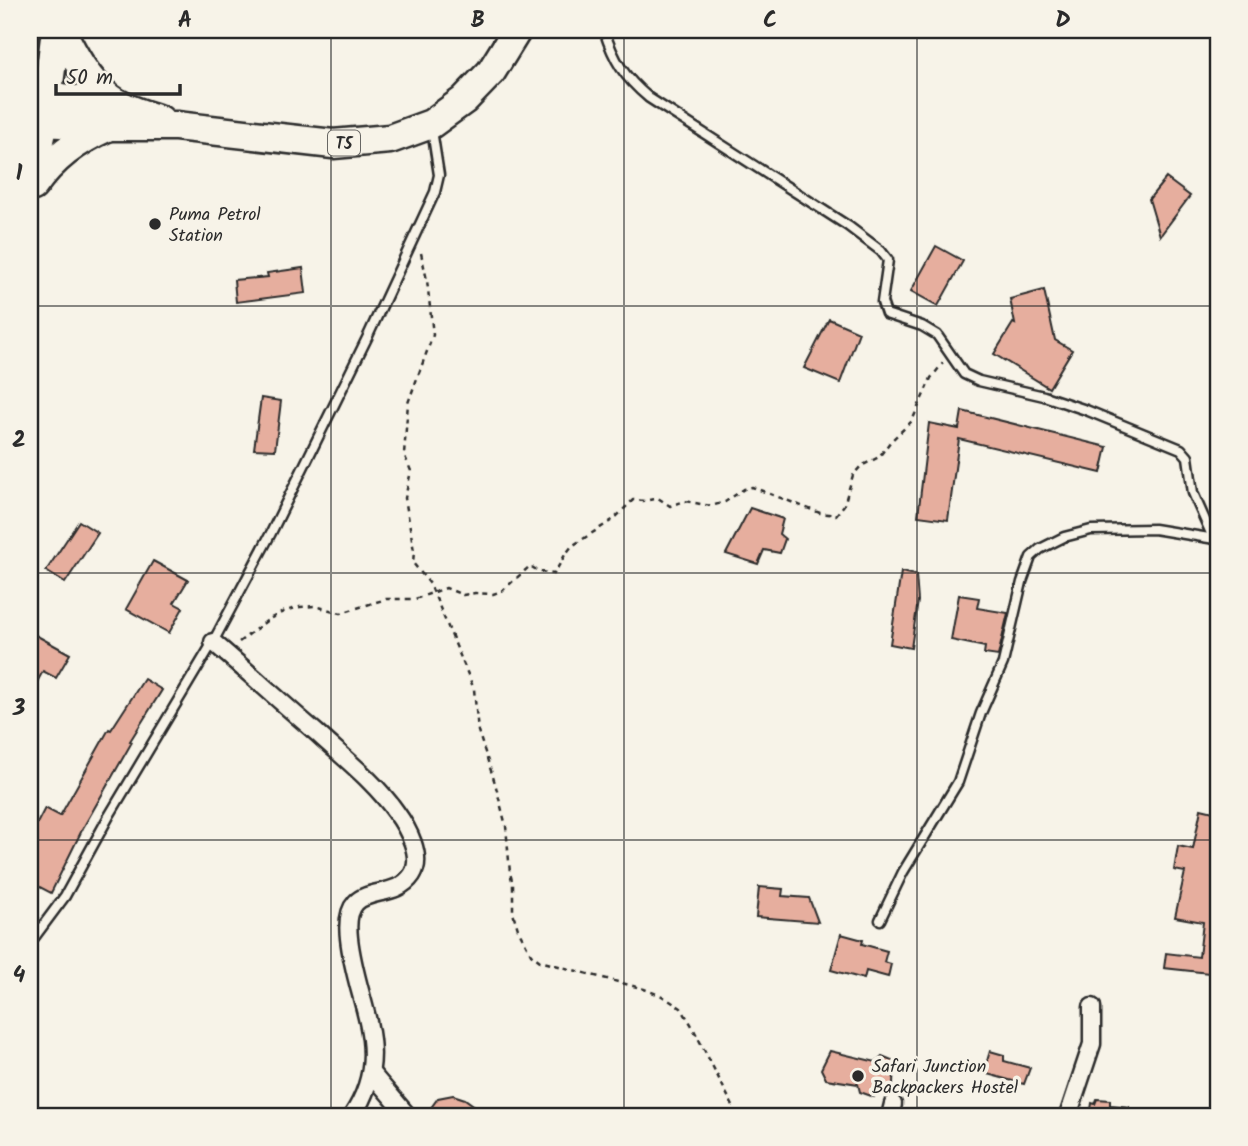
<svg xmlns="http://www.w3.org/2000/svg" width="1248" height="1146" viewBox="0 0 1248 1146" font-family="Kalam,sans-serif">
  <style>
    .building { fill: #e6ae9e; stroke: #2b2b2b; stroke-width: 2 }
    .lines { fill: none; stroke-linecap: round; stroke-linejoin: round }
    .lane-casing { stroke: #2b2b2b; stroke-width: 13 }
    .street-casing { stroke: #2b2b2b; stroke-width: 21 }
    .highway-casing { stroke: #2b2b2b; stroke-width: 33 }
    .path { stroke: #2b2b2b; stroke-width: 2.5; stroke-dasharray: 5 5; stroke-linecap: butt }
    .lane { stroke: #f7f3e8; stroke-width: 8 }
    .street { stroke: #f7f3e8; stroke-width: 16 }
    .highway { stroke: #f7f3e8; stroke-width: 28 }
    .grid { fill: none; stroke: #2b2b2b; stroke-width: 2; stroke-opacity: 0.55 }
    .poi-dot { fill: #2b2b2b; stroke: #f7f3e8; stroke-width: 2.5 }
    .labels { text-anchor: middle; stroke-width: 7; stroke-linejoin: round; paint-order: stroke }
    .shield { fill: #f7f3e8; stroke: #686764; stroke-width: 2 }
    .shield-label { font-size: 16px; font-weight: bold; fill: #2b2b2b }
    .poi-label { font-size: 18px; fill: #2b2b2b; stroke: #f7f3e8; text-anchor: start }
    .neatline { fill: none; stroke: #2b2b2b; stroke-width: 2.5 }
    .grid-label { font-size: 23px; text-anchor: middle; font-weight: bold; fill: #2b2b2b }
  </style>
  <rect width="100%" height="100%" fill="#f7f3e8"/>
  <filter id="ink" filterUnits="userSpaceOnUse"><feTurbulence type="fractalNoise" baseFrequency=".0143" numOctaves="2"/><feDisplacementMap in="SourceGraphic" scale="14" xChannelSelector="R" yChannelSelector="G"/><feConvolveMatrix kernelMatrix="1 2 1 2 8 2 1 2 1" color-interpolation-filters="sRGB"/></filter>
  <g filter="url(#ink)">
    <!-- building -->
    <g class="building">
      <path d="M 1166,178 L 1190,196 L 1160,236 L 1149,199 Z"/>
      <path d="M 936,246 L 963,261 L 938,306 L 911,291 Z"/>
      <path d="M 303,268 L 306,293 L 236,302 L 234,280 L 268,277 L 267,273 Z"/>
      <path d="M 1044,290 L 1055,340 L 1072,350 L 1049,388 L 994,354 L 1013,323 L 1015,324 L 1010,299 Z"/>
      <path d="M 829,319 L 859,332 L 840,383 L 804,368 Z"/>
      <path d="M 261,398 L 281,401 L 275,450 L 254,449 Z"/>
      <path d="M 962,411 L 1107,447 L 1101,473 L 959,439 L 948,520 L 918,516 L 929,423 L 959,429 Z"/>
      <path d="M 750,508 L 783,519 L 779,534 L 785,539 L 780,553 L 764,550 L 758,564 L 726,554 Z"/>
      <path d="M 79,521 L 98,533 L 65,583 L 46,571 Z"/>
      <path d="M 153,561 L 188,580 L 174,603 L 183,608 L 169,633 L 126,609 Z"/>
      <path d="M 901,572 L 916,575 L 918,601 L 911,648 L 890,644 Z"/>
      <path d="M 959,595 L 979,598 L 977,608 L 1008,613 L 998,656 L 984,654 L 985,647 L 951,640 Z"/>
      <path d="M 30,632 L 70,654 L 56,678 L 43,671 L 30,695 Z"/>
      <path d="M 144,679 L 162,690 L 130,741 L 132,742 L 83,828 L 51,893 L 30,882 L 30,837 L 45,808 L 60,816 L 109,729 L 111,730 Z"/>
      <path d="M 1201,809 L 1218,813 L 1218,920 L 1215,934 L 1218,934 L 1218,974 L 1164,968 L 1166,953 L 1199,957 L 1203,922 L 1175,917 L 1185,872 L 1174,870 L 1178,846 L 1193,849 Z"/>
      <path d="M 759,887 L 783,889 L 782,896 L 809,898 L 818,922 L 756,917 Z"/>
      <path d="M 841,934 L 863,940 L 862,944 L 887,951 L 884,962 L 891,964 L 888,977 L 866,971 L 864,979 L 831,970 Z"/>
      <path d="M 830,1051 L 876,1062 L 882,1056 L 894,1061 L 893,1084 L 879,1089 L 874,1097 L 860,1092 L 858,1084 L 826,1079 L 821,1069 Z"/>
      <path d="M 990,1051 L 1004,1055 L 1004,1061 L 1030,1068 L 1024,1084 L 987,1074 L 985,1068 Z"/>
      <path d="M 453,1095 L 465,1099 L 476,1107 L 469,1116 L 425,1116 L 438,1098 Z"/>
      <path d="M 1097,1099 L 1110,1100 L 1110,1105 L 1129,1107 L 1128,1116 L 1090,1116 L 1092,1103 L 1095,1104 Z"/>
    </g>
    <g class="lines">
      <!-- lane casing -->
      <g class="lane-casing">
        <g id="lane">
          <path d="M 604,30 C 614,61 624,77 649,98 L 848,226 L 881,251 L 888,260 L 882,302 L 886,314 L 922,326 L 937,335 L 964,374 L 979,381 L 1044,396 L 1086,410 L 1181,449 L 1188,457 L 1193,493 L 1213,538"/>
          <path d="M 880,920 L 903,872 L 958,782 L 981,713 L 1003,663 L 1022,582 L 1031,557 L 1040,549 L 1064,537 L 1091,530 L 1154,529 L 1215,539"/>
          <path d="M 30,943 L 65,896 L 109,816 L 213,642 L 271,533 L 368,336 L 435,192 L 439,175 L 432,130"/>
        </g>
      </g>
      <!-- street casing -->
      <g class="street-casing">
        <g id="street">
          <path d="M 213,642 C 248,672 282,703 317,733 C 344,758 375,782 396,812 C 407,827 424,857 412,875 C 391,906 342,876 349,938 C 356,1005 395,1052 352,1116"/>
          <path d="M 372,1074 L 408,1116"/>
          <path d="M 890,1116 L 893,1104"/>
          <path d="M 1068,1116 L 1092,1044 L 1092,1007"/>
        </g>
      </g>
      <!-- highway casing -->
      <g class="highway-casing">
        <g id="highway">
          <path d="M 61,30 C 73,54 87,81 109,98 C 123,109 143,114 160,120"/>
          <path d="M 49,96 L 122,107"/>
          <path d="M 44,122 L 110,126 L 176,126 L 333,144 L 390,139 L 431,124 L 464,100 L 491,72 L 517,30"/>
          <path d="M 30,186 L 44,122 L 56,30"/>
          <path d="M 33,186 C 53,158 76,141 107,127"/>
        </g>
      </g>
      <!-- path -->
      <g class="path">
        <path d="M 421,253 L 427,280 L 433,335 L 408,403 L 404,454 L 411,471 L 405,498 L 414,551 L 413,563 L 430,584 L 474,689 L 478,731 L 495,783 L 506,826 L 510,873 L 513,884 L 513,913 L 518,929 L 531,954 L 540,961 L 644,989 L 662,996 L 681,1008 L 691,1024 L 738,1116"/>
        <path d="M 239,642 L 269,619 L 285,611 L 300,607 L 315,606 L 341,613 L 386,599 L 415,599 L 446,588 L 463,595 L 475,593 L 493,594 L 502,591 L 530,566 L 540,572 L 554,574 L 565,555 L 572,546 L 614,519 L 633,500 L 645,501 L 658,498 L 670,506 L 685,501 L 711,506 L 725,502 L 744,489 L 752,487 L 820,513 L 836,515 L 844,505 L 853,475 L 861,466 L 879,457 L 890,442 L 912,421 L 931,378 L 943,363"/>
      </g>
      <!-- lane -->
      <use href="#lane" class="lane"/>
      <!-- street -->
      <use href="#street" class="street"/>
      <!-- highway -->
      <use href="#highway" class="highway"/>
    </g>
  </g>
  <!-- grid -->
  <path class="grid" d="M 331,30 L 331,1116M 624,30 L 624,1116M 917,30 L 917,1116M 30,306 L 1218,306M 30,573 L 1218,573M 30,840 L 1218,840"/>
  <!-- markers -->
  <g class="poi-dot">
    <circle cx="155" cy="224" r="7"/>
    <circle cx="858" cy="1076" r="7"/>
  </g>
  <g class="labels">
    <!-- shield labels -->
    <rect class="shield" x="328" y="130.5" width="32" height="25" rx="5"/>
    <g class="shield-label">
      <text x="344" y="149">T5</text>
    </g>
    <!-- poi labels -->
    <g class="poi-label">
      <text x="169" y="220">Puma Petrol<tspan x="169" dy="21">Station</tspan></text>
      <text x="872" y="1072">Safari Junction<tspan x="872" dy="21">Backpackers Hostel</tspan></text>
    </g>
  </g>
  <!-- margin -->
  <rect width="1248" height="1146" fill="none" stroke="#f7f3e8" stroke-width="77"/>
  <!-- scale -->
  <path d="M56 84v10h124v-10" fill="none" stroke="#2b2b2b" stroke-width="3.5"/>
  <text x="66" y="84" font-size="21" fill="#2b2b2b" stroke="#f7f3e8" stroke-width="5" paint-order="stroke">50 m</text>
  <rect x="38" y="38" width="1172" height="1070" class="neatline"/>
  <g class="grid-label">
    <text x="185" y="27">A</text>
    <text x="478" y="27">B</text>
    <text x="770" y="27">C</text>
    <text x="1063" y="27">D</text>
    <text x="19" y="180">1</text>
    <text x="19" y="447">2</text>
    <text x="19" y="715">3</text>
    <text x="19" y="982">4</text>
  </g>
</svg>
